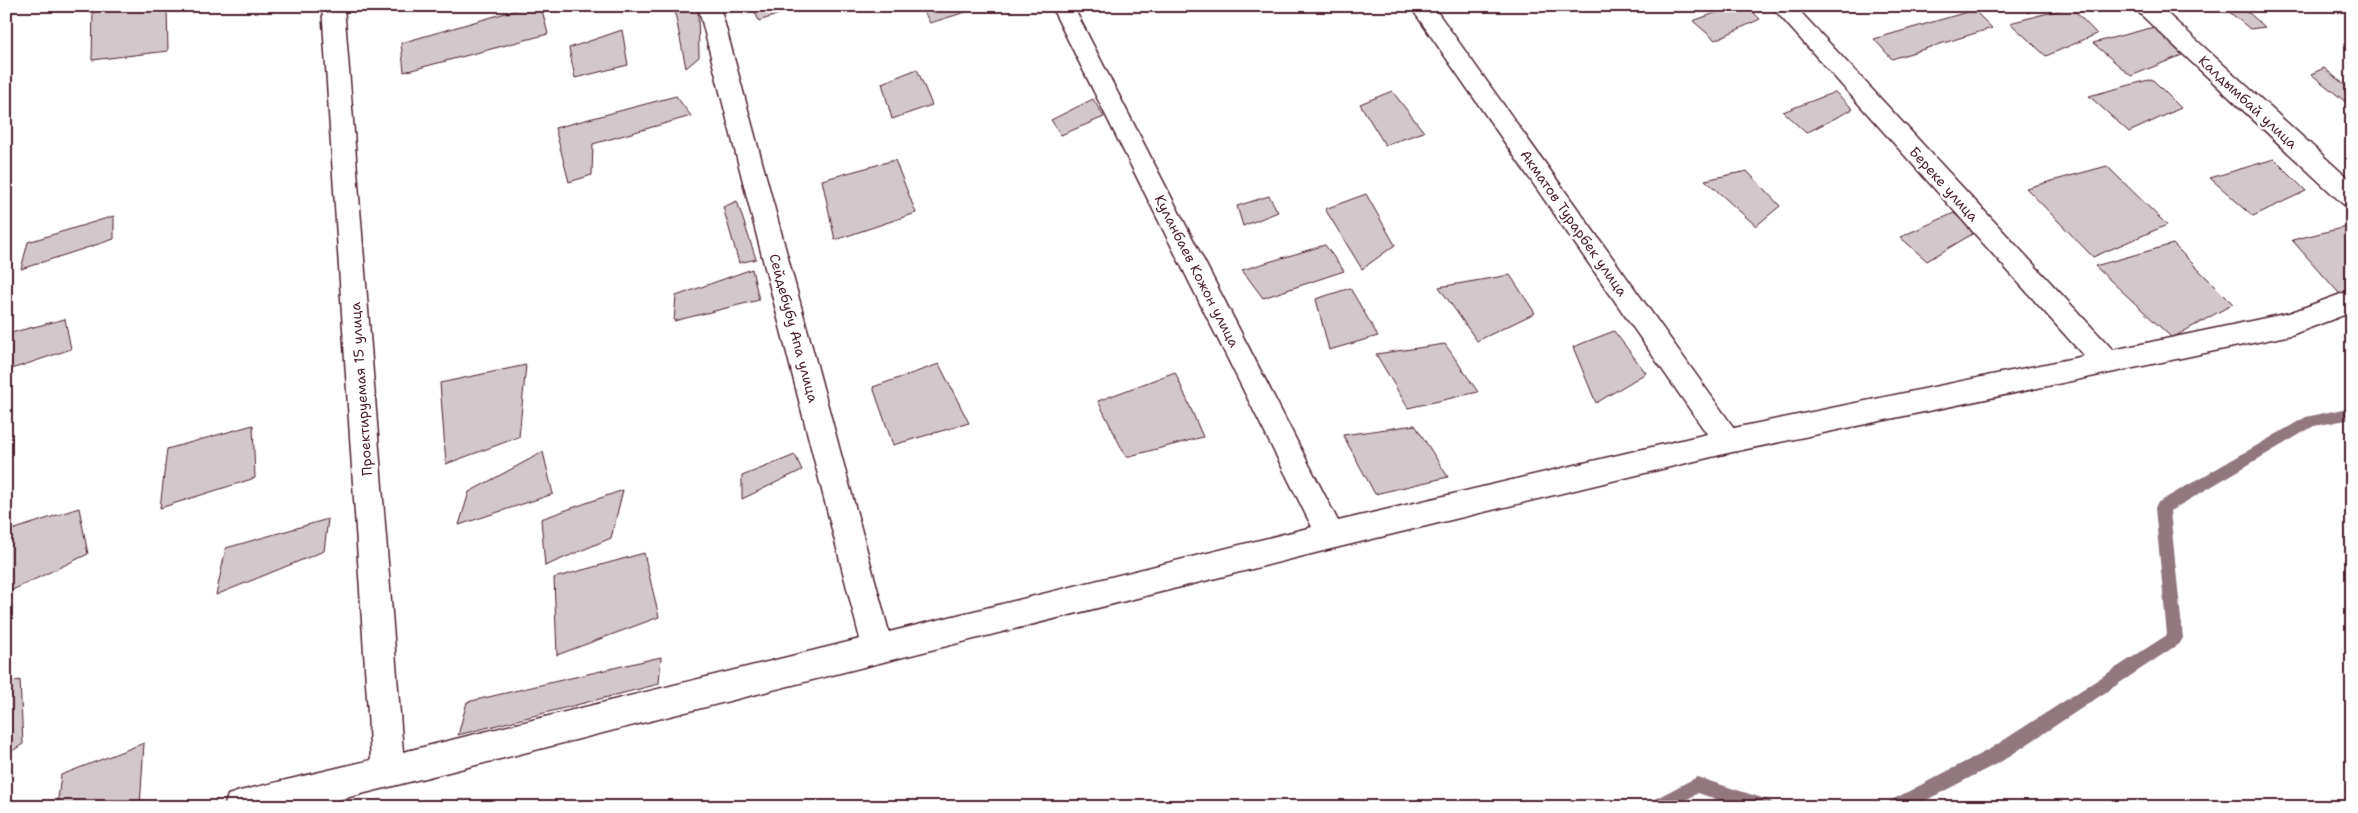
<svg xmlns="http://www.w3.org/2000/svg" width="2358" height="813" viewBox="0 0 2358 813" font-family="'Shantell Sans',sans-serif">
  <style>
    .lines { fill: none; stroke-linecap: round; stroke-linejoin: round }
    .stream { fill: #91787e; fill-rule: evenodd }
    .building { fill: #d2c7cb; stroke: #4a1f2b }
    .minor-casing { stroke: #4a1f2b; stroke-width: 3 }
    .minor { fill: #fff; fill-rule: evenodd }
    .labels { text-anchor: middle; stroke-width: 5; stroke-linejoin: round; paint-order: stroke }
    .street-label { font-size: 14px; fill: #4a1f2b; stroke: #fff }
  </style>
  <rect width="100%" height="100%" fill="#fff"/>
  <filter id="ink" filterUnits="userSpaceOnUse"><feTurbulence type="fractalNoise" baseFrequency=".02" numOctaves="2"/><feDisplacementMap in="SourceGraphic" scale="10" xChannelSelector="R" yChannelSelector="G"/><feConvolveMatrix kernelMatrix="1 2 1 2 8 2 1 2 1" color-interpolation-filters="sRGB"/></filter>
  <g filter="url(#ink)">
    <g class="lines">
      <!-- stream -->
      <g class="stream">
        <path d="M 2352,407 L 2352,419 L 2314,426 L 2170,511 L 2183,638 L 2180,643 L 2002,761 L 1913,807 L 1888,807 L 1890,801 L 1990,749 L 2167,635 L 2155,508 L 2157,503 L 2306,417 Z"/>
        <path d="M 1697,777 L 1765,799 L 1771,801 L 1773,807 L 1739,807 L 1698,793 L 1674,807 L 1649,807 L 1651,801 Z"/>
      </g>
    </g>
    <!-- building -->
    <g class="building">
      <path d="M 167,6 L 168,51 L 92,60 L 93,7 Z"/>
      <path d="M 177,6 L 196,6 L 175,12 Z"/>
      <path d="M 530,6 L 541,6 L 548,34 L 404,72 L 401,43 Z"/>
      <path d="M 752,6 L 803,6 L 759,21 Z"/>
      <path d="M 921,6 L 982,6 L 982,7 L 930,23 Z"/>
      <path d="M 1734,6 L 1747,6 L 1760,19 L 1715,40 L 1693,21 Z"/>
      <path d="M 2020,6 L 2039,6 L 2028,13 Z"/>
      <path d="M 2222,6 L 2241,6 L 2265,27 L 2250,29 Z"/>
      <path d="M 2071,7 L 2097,34 L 2046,56 L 2010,23 Z"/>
      <path d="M 698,10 L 699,57 L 686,68 L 675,13 Z"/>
      <path d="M 1974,10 L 1992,28 L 1892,59 L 1874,39 Z"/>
      <path d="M 2154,27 L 2182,55 L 2131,76 L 2093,43 Z"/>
      <path d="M 622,30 L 628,65 L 575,78 L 569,48 Z"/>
      <path d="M 2324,68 L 2352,91 L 2352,107 L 2311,74 Z"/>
      <path d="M 917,69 L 932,105 L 892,119 L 882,83 Z"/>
      <path d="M 2152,79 L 2181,108 L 2129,132 L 2089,96 Z"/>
      <path d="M 1392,91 L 1424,132 L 1385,145 L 1360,104 Z"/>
      <path d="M 1835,92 L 1853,109 L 1806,133 L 1783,112 Z"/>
      <path d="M 676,96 L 691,116 L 593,144 L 592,175 L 569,182 L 555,128 Z"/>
      <path d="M 1093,99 L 1104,117 L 1061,135 L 1051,120 Z"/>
      <path d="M 2274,159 L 2306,191 L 2253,216 L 2210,178 Z"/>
      <path d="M 895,160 L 916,213 L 835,240 L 822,180 Z"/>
      <path d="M 2107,166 L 2167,225 L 2093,257 L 2026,188 Z"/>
      <path d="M 1747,171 L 1780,206 L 1756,226 L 1705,180 Z"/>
      <path d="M 1366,194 L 1395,245 L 1362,269 L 1325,209 Z"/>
      <path d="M 1269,196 L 1278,212 L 1243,226 L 1237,206 Z"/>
      <path d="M 737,201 L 756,259 L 739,263 L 723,207 Z"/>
      <path d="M 1954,213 L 1974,233 L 1927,261 L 1900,237 Z"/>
      <path d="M 114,216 L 114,239 L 21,269 L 28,242 Z"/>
      <path d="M 2346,227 L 2352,232 L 2352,294 L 2345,300 L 2292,240 Z"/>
      <path d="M 2173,244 L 2233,304 L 2172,338 L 2095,266 Z"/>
      <path d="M 1325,245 L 1344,271 L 1263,298 L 1242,270 Z"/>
      <path d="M 752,269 L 759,300 L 674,321 L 676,296 Z"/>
      <path d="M 1510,275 L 1535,313 L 1477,341 L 1439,287 Z"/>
      <path d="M 1350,288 L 1378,336 L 1329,350 L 1316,299 Z"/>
      <path d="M 65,319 L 71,349 L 6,371 L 6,334 Z"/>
      <path d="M 1614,331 L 1646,373 L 1596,403 L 1573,347 Z"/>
      <path d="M 1445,344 L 1478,392 L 1408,408 L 1376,354 Z"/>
      <path d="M 939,364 L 969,423 L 893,445 L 873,387 Z"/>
      <path d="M 526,365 L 519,437 L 446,464 L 440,383 Z"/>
      <path d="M 1175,372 L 1203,437 L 1126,457 L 1098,401 Z"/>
      <path d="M 253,425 L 255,478 L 160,508 L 167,449 Z"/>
      <path d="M 1415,425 L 1448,477 L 1375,494 L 1343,435 Z"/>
      <path d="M 543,452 L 553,494 L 459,525 L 469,492 Z"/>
      <path d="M 795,455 L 802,470 L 742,499 L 742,476 Z"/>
      <path d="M 623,490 L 611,538 L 545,566 L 541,519 Z"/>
      <path d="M 79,508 L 88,554 L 6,593 L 6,532 Z"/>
      <path d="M 328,519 L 324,551 L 216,595 L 226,548 Z"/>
      <path d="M 644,553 L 659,617 L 557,655 L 554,578 Z"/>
      <path d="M 661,657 L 659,684 L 458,735 L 467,702 Z"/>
      <path d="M 20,680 L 23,744 L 6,755 L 6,683 Z"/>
      <path d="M 144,743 L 140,807 L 57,807 L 61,775 Z"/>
    </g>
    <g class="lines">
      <!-- minor casing -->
      <g class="minor-casing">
        <g id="minor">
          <path d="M 322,6 L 344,6 L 403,752 L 860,639 L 698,6 L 720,6 L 889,632 L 1312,527 L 1051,6 L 1073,6 L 1338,521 L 1707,434 L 1410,6 L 1433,6 L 1734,428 L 2084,356 L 1771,6 L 1795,6 L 2113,350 L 2289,313 L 2352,290 L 2352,312 L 2291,335 L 1728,453 L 1331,549 L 310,807 L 224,807 L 228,795 L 240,791 L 371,760 Z"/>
          <path d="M 2134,6 L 2159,6 L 2352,182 L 2352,206 L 2343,204 L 2137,11 Z"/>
        </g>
      </g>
      <!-- minor -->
      <use href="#minor" class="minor"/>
    </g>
  </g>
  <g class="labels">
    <!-- street labels -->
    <g class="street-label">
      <text transform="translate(2248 102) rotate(43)" y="5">Калдымбай улица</text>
      <text transform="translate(1944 184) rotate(48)" y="5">Береке улица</text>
      <text transform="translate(1574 223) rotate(55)" y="5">Акматов Турарбек улица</text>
      <text transform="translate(1197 271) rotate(63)" y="5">Куланбаев Кожон улица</text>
      <text transform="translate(794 328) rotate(75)" y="5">Сейдебубу Апа улица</text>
      <text transform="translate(361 389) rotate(-94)" y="5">Проектируемая 15 улица</text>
    </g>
  </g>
  <!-- margin -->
  <rect width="2358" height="813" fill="none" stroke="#fff" stroke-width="25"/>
  <rect x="12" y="12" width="2333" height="788" fill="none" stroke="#4a1f2b" stroke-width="2" filter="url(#ink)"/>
</svg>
